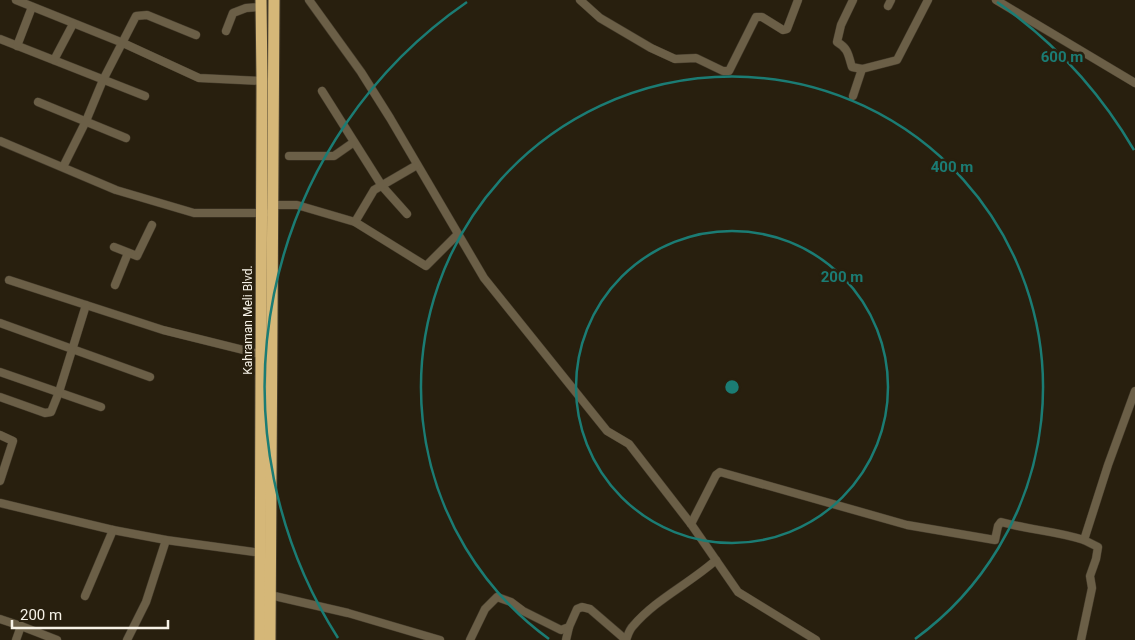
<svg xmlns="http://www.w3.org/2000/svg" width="1135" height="640" viewBox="0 0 1135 640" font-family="Roboto,sans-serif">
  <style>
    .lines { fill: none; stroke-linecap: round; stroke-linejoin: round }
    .minor-casing { stroke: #453c2c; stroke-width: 9 }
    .highway-casing { stroke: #453c2c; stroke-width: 13 }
    .minor { stroke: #6b5f47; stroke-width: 8 }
    .highway { stroke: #d5b778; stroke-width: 11 }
    .ring { fill: none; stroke: #1b7c74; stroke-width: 2.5 }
    .labels { text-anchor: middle; stroke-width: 5; stroke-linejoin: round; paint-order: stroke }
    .street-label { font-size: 12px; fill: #f6f1e6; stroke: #281f0e }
    .centre { fill: #1b7c74; stroke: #281f0e; stroke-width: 2.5 }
    .ring-label { font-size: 15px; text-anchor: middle; font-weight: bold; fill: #1b7c74; stroke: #281f0e; stroke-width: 5; stroke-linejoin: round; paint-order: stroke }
  </style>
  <rect width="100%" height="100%" fill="#281f0e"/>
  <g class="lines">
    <!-- minor casing -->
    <g class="minor-casing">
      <g id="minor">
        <path d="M 16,0 L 123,43 L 199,78 L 262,81"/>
        <path d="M 309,0 L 361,72 L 390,118 L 484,278 L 607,431 L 629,444 L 691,524 L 738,592 L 816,640"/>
        <path d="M 580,0 L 600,18 L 651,48 L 675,59 L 696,58 L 723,71 L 729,71 L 756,17 L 762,17 L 783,30 L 787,29 L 798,0"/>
        <path d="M 853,0 L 841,25 L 837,42 C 849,49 848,55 852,67 L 862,69"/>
        <path d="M 996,0 L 1135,83"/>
        <path d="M 888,6 L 891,0"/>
        <path d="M 226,31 L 233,13 L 246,8 L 261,7"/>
        <path d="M 0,39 L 145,96"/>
        <path d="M 17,46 L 32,7"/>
        <path d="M 54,60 L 73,24"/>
        <path d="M 322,91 L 382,186 L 407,214"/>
        <path d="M 853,96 L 862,69 L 897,60 L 928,0"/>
        <path d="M 38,102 L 126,138"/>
        <path d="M 0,141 L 116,190 L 194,213 L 265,213"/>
        <path d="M 289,156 L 334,156 L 354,142"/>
        <path d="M 63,167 L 86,121 L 103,80 L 136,16 L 147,15 L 196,35"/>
        <path d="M 272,205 L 297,205 L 355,222 L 426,266 L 458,234"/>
        <path d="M 355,222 L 374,190 L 417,165"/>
        <path d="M 114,247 L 137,256 L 152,225"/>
        <path d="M 9,280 L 163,330 L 264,355"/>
        <path d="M 115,285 L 128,253"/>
        <path d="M 0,323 L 150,377"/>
        <path d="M 0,372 L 101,407"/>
        <path d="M 0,397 L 45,413 L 51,412 L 59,392 L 86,305"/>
        <path d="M 0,435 L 13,441 L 0,481"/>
        <path d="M 0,503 L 113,530 L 166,540 L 261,553"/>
        <path d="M 691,524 L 716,475 L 720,472 L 907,525 L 995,540 L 998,526 L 1001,522 C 1029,530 1057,531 1084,540"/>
        <path d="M 270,595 L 348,613 L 440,640"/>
        <path d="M 85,596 L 113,530"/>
        <path d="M 0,619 L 21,626"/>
        <path d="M 16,640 L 21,626 L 57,640"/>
        <path d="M 127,640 L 146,602 L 166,540"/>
        <path d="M 470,640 L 485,609 L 497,597 L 511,602 L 523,611 L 561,630 L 569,627 L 577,609 L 582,607 L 590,609 L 626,640"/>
        <path d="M 566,640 L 569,627"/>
        <path d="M 626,640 C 628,635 629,630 633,626 C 656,599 689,584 716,560"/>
        <path d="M 1081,640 L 1092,588 L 1090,576 L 1096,559 L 1098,547 L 1084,540 L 1108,465 L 1135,391"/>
      </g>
    </g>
    <!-- highway casing -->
    <g class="highway-casing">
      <g id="highway">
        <path d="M 260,640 L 262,81 L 261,0"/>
        <path d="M 270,640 L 274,0"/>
      </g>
    </g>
    <!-- minor -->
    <use href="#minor" class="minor"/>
    <!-- highway -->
    <use href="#highway" class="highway"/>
  </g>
  <!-- distance rings -->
  <g class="ring">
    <circle cx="732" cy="387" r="156"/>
    <path d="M549 639A311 311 0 1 1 915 639"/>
    <path d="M338 638A467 467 0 0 1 467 2M997 2A467 467 0 0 1 1134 150"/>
  </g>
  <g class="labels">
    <!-- street labels -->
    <g class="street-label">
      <text transform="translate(248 320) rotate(-90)" y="4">Kahraman Meli Blvd.</text>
    </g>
  </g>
  <circle cx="732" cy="387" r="8" class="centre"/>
  <g class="ring-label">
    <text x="1062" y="62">600 m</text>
    <text x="952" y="172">400 m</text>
    <text x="842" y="282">200 m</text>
  </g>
  <!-- scale -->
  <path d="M12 620v8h156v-8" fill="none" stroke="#f6f1e6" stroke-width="2.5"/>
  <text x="20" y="620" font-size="15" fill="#f6f1e6" stroke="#281f0e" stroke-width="4" paint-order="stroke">200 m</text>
</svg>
